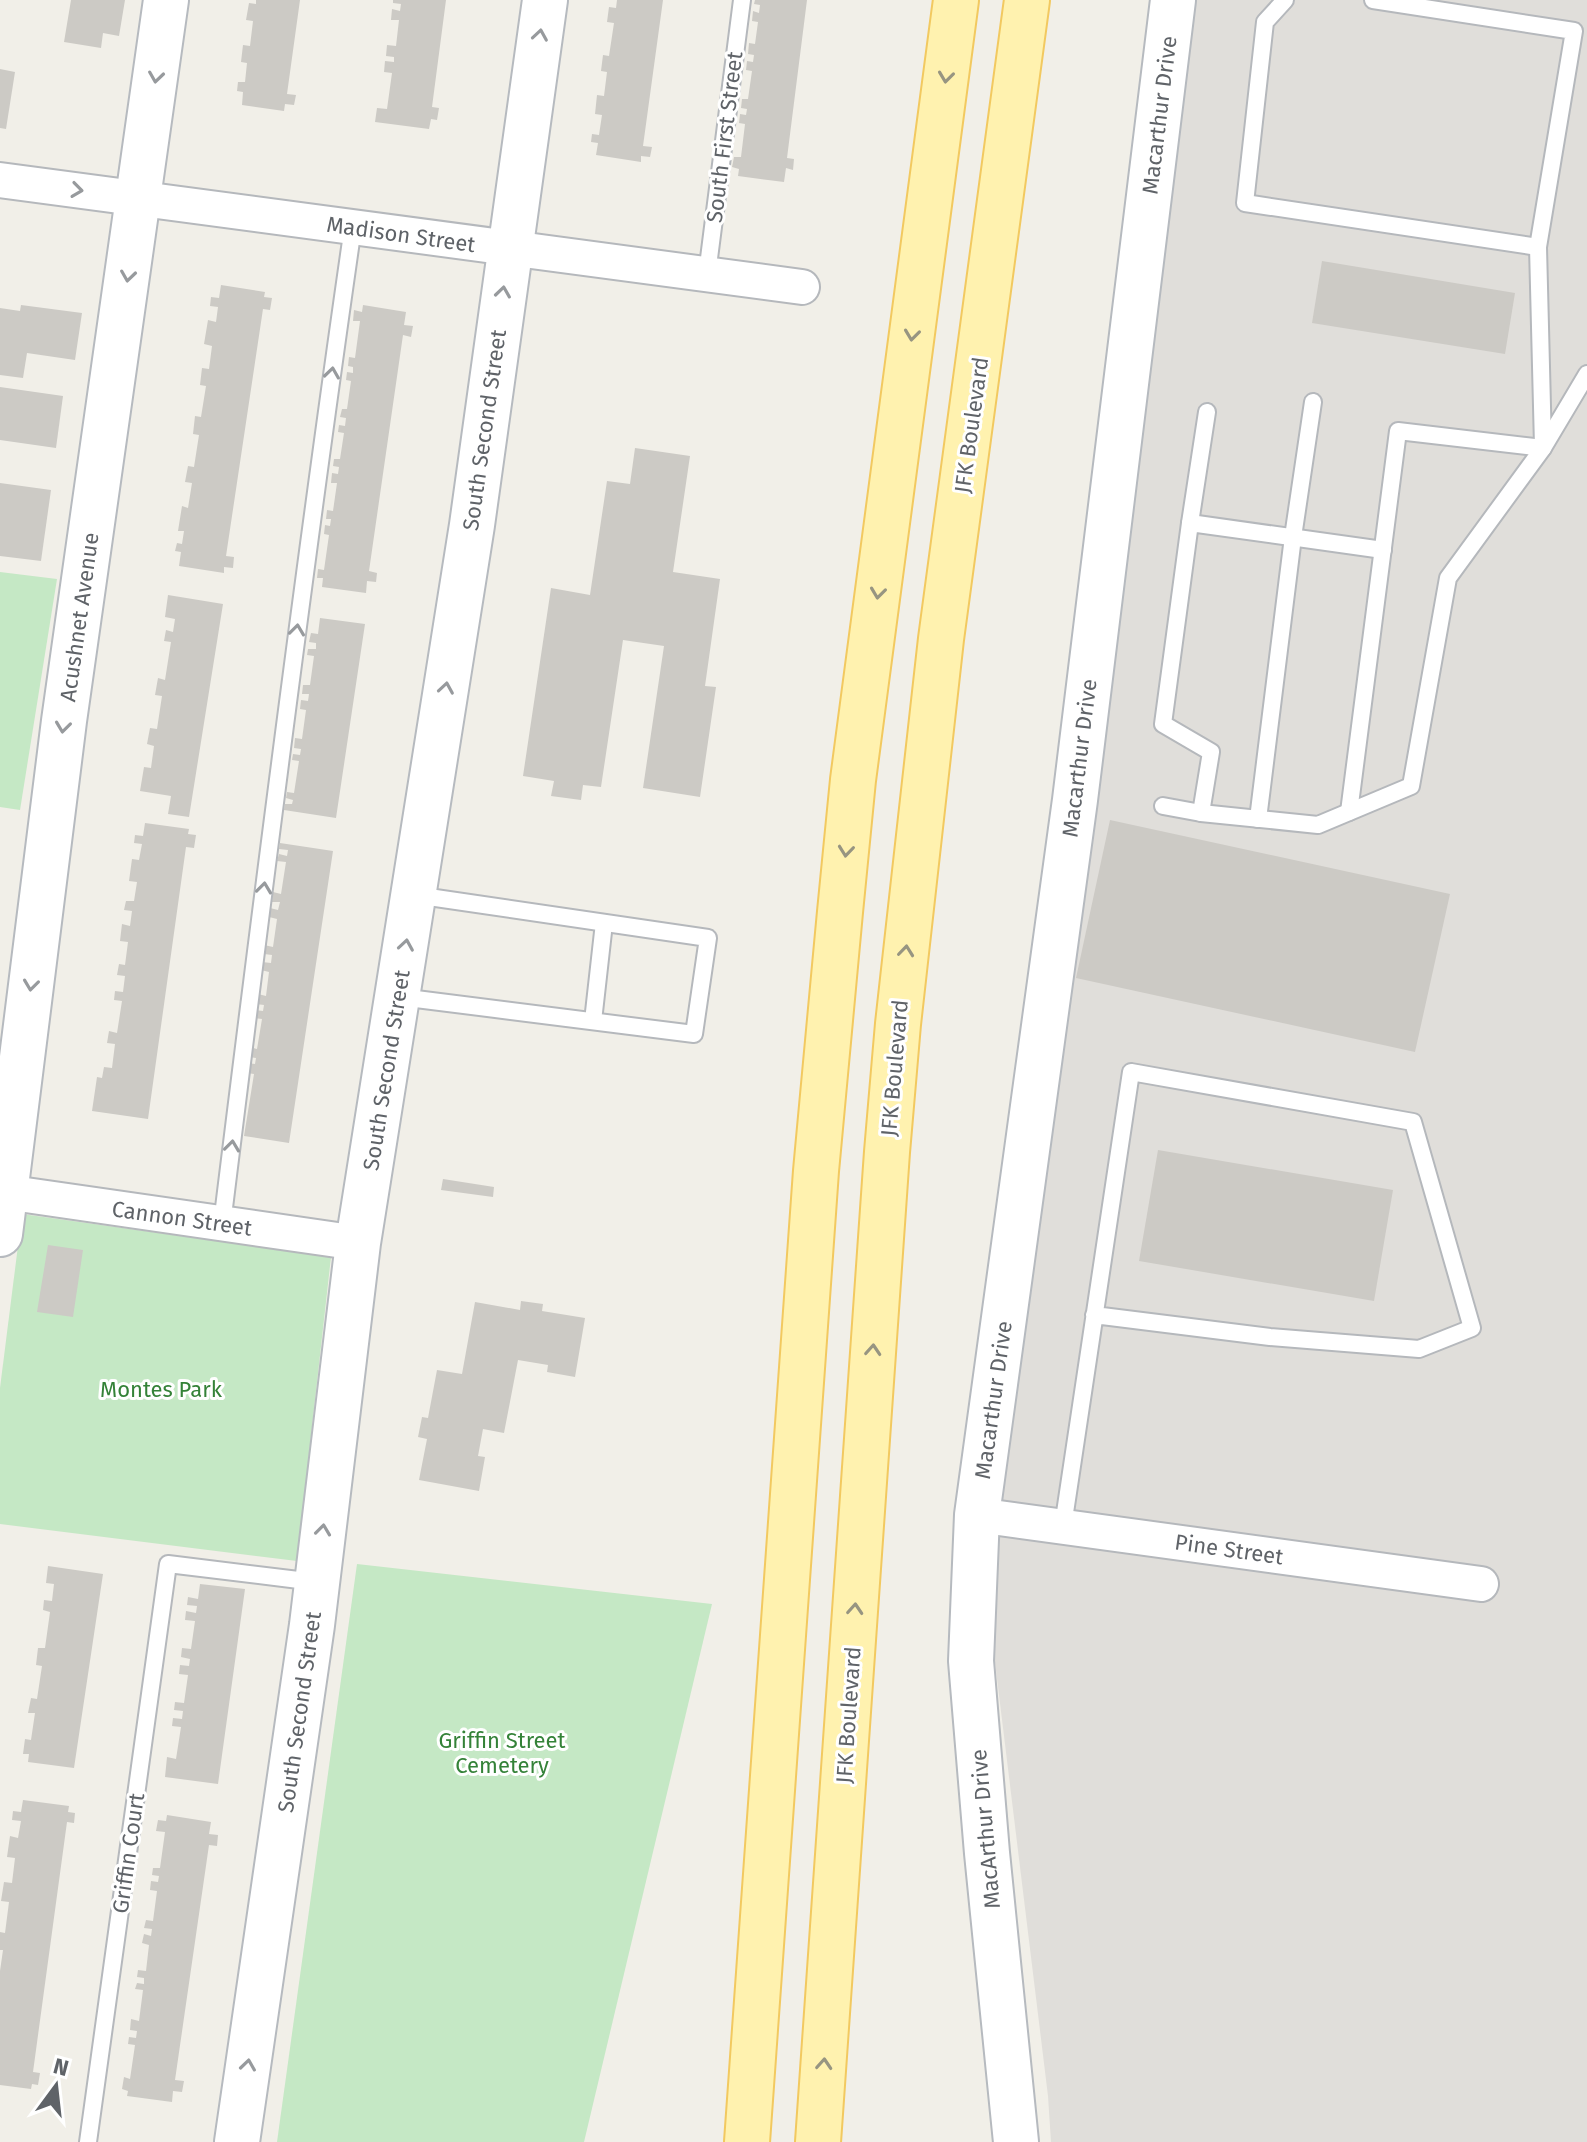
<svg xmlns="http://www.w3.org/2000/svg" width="1587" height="2142" viewBox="0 0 1587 2142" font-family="'Fira Sans',sans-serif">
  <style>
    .industrial { fill: #e0deda }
    .green { fill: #c5e8c5 }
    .building { fill: #cccac5 }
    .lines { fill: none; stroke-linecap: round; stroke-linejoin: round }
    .lane-casing { stroke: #b5b8bc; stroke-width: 20 }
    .street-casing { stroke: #b5b8bc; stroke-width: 38 }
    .secondary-casing { stroke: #b6babf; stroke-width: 48 }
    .primary-casing { stroke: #f2c960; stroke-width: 48 }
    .lane { stroke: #fff; stroke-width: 16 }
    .street { stroke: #fff; stroke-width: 34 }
    .secondary { stroke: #fff; stroke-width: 44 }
    .primary { stroke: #fff2af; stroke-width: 44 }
    .oneway { stroke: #979a9d }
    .oneway2 { stroke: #979581 }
    .labels { text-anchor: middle; stroke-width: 6; stroke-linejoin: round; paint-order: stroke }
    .street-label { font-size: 22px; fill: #5f6368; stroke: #fff }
    .park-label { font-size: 22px; fill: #348238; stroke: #fff }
  </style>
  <rect width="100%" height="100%" fill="#f1efe8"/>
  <!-- industrial -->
  <path class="industrial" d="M 1173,0 L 1587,0 L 1587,2142 L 1051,2142 L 1048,2096 L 977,1515 Z"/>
  <!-- green -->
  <g class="green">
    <path d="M 0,572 L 57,579 L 20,810 L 0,807 Z"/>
    <path d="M 22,1214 L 331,1257 L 297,1561 L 0,1524 L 0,1388 Z"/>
    <path d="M 357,1564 L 712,1604 L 584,2142 L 277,2142 Z"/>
  </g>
  <!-- building -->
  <g class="building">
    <path d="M 71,0 L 125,0 L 119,36 L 103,33 L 101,48 L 64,42 Z"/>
    <path d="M 256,0 L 300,0 L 287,94 L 296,95 L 294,105 L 285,104 L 284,111 L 242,105 L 243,92 L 237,91 L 238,82 L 245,82 L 247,63 L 241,62 L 243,45 L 250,46 L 253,21 L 246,20 L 249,3 L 256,4 Z"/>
    <path d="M 393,0 L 446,0 L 432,107 L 439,108 L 437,120 L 431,119 L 429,129 L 375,122 L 377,108 L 387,109 L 392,73 L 384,72 L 385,61 L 394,62 L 394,57 L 386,56 L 387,45 L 396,46 L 399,20 L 391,20 L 392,9 L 400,11 L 401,4 L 393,3 Z"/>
    <path d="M 617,0 L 663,0 L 643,146 L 652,147 L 650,157 L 641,156 L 641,162 L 596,155 L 598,143 L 591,142 L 592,134 L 599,135 L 602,115 L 595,114 L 597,95 L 604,96 L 607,72 L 601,71 L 603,55 L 609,56 L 614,23 L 607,22 L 609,7 L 616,8 Z"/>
    <path d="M 755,0 L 807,0 L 787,158 L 794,159 L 793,170 L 786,168 L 784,182 L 738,176 L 739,169 L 732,167 L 734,157 L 741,157 L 745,124 L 739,123 L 740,114 L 746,115 L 747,109 L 741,108 L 742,99 L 748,99 L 752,71 L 746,70 L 747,61 L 753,62 L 754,55 L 748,54 L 749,43 L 755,44 L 758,22 L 752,21 L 753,11 L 759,13 L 760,5 L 754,4 Z"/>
    <path d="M 0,69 L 15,72 L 6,129 L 0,128 Z"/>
    <path d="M 1322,261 L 1515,293 L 1505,354 L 1312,323 Z"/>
    <path d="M 221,285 L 265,292 L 264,297 L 272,298 L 270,310 L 263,309 L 226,556 L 234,557 L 233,568 L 224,567 L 224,573 L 179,566 L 181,552 L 175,551 L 177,543 L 182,544 L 184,531 L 178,531 L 182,506 L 188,508 L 192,483 L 185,482 L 188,466 L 194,467 L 199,435 L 193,434 L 195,416 L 201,417 L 206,386 L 200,385 L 202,368 L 209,369 L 212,346 L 204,344 L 208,320 L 216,322 L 218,307 L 210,306 L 211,297 L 219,298 Z"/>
    <path d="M 21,305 L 82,313 L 75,360 L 27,353 L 23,378 L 0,375 L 0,308 L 20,311 Z"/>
    <path d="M 363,305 L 406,312 L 404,325 L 413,326 L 411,337 L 403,335 L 369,571 L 377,573 L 376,582 L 367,581 L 366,593 L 322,587 L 323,578 L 317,578 L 318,569 L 324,570 L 329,535 L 324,534 L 325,525 L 330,526 L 331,519 L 326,519 L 327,510 L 333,511 L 337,483 L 331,483 L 332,473 L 338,474 L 339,467 L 333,466 L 334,459 L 340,459 L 344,433 L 338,432 L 339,425 L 345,426 L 346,418 L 340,417 L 342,409 L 347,409 L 351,381 L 346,380 L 347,372 L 353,373 L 353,367 L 348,366 L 349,357 L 355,358 L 360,321 L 353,321 L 354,310 L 362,312 Z"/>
    <path d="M 0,387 L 63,396 L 56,448 L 0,440 Z"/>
    <path d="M 635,448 L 690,456 L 673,572 L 720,579 L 705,686 L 716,687 L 700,797 L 643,788 L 664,646 L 623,640 L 601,787 L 583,785 L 581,800 L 551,796 L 554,781 L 523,776 L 551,588 L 590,595 L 607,481 L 630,484 Z"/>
    <path d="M 0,483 L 51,490 L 41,561 L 0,556 Z"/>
    <path d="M 168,595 L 223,604 L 189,817 L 168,814 L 171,796 L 140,791 L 144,767 L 151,768 L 154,746 L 147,744 L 150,728 L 157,729 L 162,696 L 155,695 L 158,678 L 165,680 L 171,642 L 164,641 L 166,630 L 173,632 L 175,619 L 165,617 Z"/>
    <path d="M 320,618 L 365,624 L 336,818 L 284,810 L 285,804 L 292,804 L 293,800 L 286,798 L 287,792 L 294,793 L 299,761 L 292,760 L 293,754 L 300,755 L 301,749 L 294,748 L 295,738 L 302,739 L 306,710 L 300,709 L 301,700 L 308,701 L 309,694 L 302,694 L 303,685 L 310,685 L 314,656 L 307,655 L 308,649 L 316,649 L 316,643 L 309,642 L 311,633 L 318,634 Z"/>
    <path d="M 1110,820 L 1450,894 L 1415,1052 L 1076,978 Z"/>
    <path d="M 145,823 L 189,829 L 188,834 L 196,835 L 194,848 L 186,847 L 148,1119 L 92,1111 L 97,1077 L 102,1078 L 104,1067 L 112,1068 L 115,1044 L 107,1043 L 109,1031 L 117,1033 L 122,1001 L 114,1000 L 115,991 L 123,992 L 125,976 L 117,975 L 119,964 L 125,965 L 128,942 L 120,941 L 122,924 L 130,926 L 132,911 L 124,910 L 126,901 L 134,901 L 137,882 L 129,881 L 132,859 L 139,860 L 142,844 L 134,843 L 135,835 L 143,836 Z"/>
    <path d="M 280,843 L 333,851 L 289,1143 L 244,1136 L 254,1074 L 247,1073 L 248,1063 L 255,1064 L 256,1058 L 249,1057 L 250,1047 L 257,1049 L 262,1019 L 254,1018 L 255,1010 L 263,1011 L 264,1005 L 256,1004 L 258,994 L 266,996 L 269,972 L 261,970 L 262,962 L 271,963 L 272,955 L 264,954 L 264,945 L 273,947 L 277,919 L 269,917 L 270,908 L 278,910 L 280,902 L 272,902 L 273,892 L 281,894 L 286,862 L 277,861 L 279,854 L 287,856 L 288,850 L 279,849 Z"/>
    <path d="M 1158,1150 L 1393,1190 L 1374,1301 L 1139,1261 Z"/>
    <path d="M 443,1179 L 494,1187 L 493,1197 L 441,1190 Z"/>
    <path d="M 48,1245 L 83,1250 L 73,1317 L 37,1312 Z"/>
    <path d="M 521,1301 L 543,1304 L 542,1311 L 585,1318 L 575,1377 L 547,1372 L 548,1365 L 518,1360 L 504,1433 L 483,1429 L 478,1456 L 485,1457 L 479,1491 L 419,1480 L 427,1439 L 418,1437 L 422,1417 L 428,1418 L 437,1370 L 462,1374 L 475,1302 L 520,1310 Z"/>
    <path d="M 48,1566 L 103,1574 L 74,1768 L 28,1762 L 29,1754 L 23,1754 L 25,1739 L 31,1740 L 35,1713 L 28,1713 L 31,1698 L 37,1699 L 42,1666 L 36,1665 L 38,1648 L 45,1648 L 50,1612 L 43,1610 L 44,1600 L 52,1601 L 54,1584 L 46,1583 Z"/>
    <path d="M 200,1584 L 245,1589 L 218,1784 L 165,1777 L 167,1757 L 176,1759 L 181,1727 L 172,1726 L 173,1718 L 182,1719 L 183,1711 L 174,1710 L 175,1702 L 184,1703 L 188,1675 L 179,1674 L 180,1665 L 189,1666 L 190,1659 L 181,1657 L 182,1648 L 191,1649 L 195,1621 L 185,1620 L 186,1611 L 196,1613 L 197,1606 L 187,1605 L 188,1597 L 198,1599 Z"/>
    <path d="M 23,1800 L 69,1806 L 68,1812 L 75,1813 L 74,1823 L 67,1822 L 33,2072 L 40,2073 L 38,2085 L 32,2084 L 31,2089 L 0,2085 L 0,1971 L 3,1950 L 0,1950 L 0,1932 L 5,1933 L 9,1902 L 1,1901 L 4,1882 L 12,1883 L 15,1858 L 7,1857 L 10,1836 L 18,1838 L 21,1821 L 12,1820 L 13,1811 L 21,1812 Z"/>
    <path d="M 167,1815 L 211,1822 L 209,1834 L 218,1835 L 217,1846 L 209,1845 L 175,2080 L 184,2081 L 182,2092 L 173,2091 L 172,2102 L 127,2096 L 128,2091 L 122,2089 L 124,2077 L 130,2079 L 135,2045 L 128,2044 L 129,2037 L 136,2038 L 137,2031 L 130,2030 L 131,2019 L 139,2021 L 143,1990 L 135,1989 L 137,1983 L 144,1984 L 144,1978 L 137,1977 L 138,1970 L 146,1971 L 149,1945 L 142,1943 L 144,1934 L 151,1936 L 152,1929 L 144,1928 L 146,1920 L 153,1921 L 157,1891 L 150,1890 L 151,1881 L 158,1882 L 159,1876 L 152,1875 L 153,1868 L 160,1868 L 165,1832 L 156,1831 L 158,1820 L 166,1821 Z"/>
  </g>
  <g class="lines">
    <!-- lane casing -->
    <g class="lane-casing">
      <g id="lane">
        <path d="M 1285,0 L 1265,22 L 1245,203 L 1538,247"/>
        <path d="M 1373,0 L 1574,31 L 1538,247 L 1543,446"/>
        <path d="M 707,274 L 742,0"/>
        <path d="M 1190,523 L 1207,412"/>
        <path d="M 1163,806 L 1201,813 L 1318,825 L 1411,786 L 1448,578 L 1543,448 L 1587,374"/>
        <path d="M 1349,812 L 1398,431 L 1543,448"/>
        <path d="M 1201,813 L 1211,752 L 1163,724 L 1190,523 L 1383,550"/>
        <path d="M 1258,819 L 1293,537 L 1313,402"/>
        <path d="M 400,997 L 694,1034 L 708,938 L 415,895"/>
        <path d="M 593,1021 L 604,923"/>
        <path d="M 222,1224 C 263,891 305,559 353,227"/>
        <path d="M 1063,1526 L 1131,1072 L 1413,1122 L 1472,1328 L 1419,1349 L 1270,1337 L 1094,1315"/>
        <path d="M 88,2142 L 168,1564 L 315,1582"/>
      </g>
    </g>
    <!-- street casing -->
    <g class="street-casing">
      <g id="street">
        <path d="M 0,180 L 802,287"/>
        <path d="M 5,1192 L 358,1243"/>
        <path d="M 977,1515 L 1481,1584"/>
      </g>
    </g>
    <!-- secondary casing -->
    <g class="secondary-casing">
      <g id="secondary">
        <path d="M 0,1234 L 64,721 L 166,0"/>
        <path d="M 237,2142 L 312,1625 L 358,1243 L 472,525 L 545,0"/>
        <path d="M 1016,2142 L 987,1853 L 971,1661 L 977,1515 L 1075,800 L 1173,0"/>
      </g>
    </g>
    <!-- primary casing -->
    <g class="primary-casing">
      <g id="primary">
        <path d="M 747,2142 L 816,1171 L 840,912 L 853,780 L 956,0"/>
        <path d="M 818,2142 L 887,1152 L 898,1024 L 941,639 L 1027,0"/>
      </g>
    </g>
    <!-- lane -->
    <use href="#lane" class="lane"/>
    <!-- street -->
    <use href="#street" class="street"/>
    <!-- secondary -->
    <use href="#secondary" class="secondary"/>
    <!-- primary -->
    <use href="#primary" class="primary"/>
  </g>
  <!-- one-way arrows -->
  <defs><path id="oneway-chevron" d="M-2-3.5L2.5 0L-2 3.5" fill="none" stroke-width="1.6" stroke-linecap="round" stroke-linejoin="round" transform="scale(2)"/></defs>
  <g class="oneway">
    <use href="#oneway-chevron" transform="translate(540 35) rotate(-81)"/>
    <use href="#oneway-chevron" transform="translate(156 77) rotate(98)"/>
    <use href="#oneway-chevron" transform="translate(77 190) rotate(8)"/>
    <use href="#oneway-chevron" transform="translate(128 276) rotate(98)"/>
    <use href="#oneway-chevron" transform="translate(503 292) rotate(-82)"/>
    <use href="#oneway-chevron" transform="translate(332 373) rotate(-82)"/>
    <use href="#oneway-chevron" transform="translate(297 630) rotate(-83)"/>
    <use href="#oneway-chevron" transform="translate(446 688) rotate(-81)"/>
    <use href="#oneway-chevron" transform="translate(63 727) rotate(97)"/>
    <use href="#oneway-chevron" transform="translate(264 888) rotate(-83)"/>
    <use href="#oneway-chevron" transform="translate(406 945) rotate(-81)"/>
    <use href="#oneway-chevron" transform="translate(31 985) rotate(97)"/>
    <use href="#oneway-chevron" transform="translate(232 1146) rotate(-83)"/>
    <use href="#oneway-chevron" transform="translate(323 1530) rotate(-83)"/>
    <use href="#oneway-chevron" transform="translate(248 2065) rotate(-82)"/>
  </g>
  <g class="oneway2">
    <use href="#oneway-chevron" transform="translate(946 77) rotate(97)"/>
    <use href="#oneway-chevron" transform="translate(912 335) rotate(97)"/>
    <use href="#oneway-chevron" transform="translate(878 593) rotate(97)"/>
    <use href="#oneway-chevron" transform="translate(846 851) rotate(96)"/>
    <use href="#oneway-chevron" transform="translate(906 951) rotate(-84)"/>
    <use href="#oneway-chevron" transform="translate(873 1350) rotate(-86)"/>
    <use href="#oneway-chevron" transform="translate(855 1609) rotate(-86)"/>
    <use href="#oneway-chevron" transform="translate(824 2064) rotate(-86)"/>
  </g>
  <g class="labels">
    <!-- street labels -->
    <g class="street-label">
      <text transform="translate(1159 115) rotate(-83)" y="8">Macarthur Drive</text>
      <text transform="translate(724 137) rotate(-83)" y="8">South First Street</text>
      <text transform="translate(401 234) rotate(8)" y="8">Madison Street</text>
      <text transform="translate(971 425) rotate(-82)" y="8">JFK Boulevard</text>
      <text transform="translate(484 430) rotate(-82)" y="8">South Second Street</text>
      <text transform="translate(79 617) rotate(-82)" y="8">Acushnet Avenue</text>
      <text transform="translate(1079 758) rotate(-83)" y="8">Macarthur Drive</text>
      <text transform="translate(894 1068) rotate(-85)" y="8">JFK Boulevard</text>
      <text transform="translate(386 1070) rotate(-81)" y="8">South Second Street</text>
      <text transform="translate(182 1218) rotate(8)" y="8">Cannon Street</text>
      <text transform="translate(993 1400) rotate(-82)" y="8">Macarthur Drive</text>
      <text transform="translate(1229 1549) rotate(8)" y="8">Pine Street</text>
      <text transform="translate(299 1712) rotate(-82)" y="8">South Second Street</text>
      <text transform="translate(848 1715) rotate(-86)" y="8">JFK Boulevard</text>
      <text transform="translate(985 1829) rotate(-95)" y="8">MacArthur Drive</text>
      <text transform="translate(128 1853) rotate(-82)" y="8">Griffin Court</text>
    </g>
    <!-- park labels -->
    <g class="park-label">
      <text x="161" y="1397">Montes Park</text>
      <text x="502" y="1748">Griffin Street<tspan x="502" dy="25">Cemetery</tspan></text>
    </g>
  </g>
  <!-- north arrow -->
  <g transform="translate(56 2086) rotate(15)" stroke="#ffffff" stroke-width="6" paint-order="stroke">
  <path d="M0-6L14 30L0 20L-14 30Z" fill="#5f6368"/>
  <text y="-12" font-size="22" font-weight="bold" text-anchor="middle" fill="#5f6368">N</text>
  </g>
</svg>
